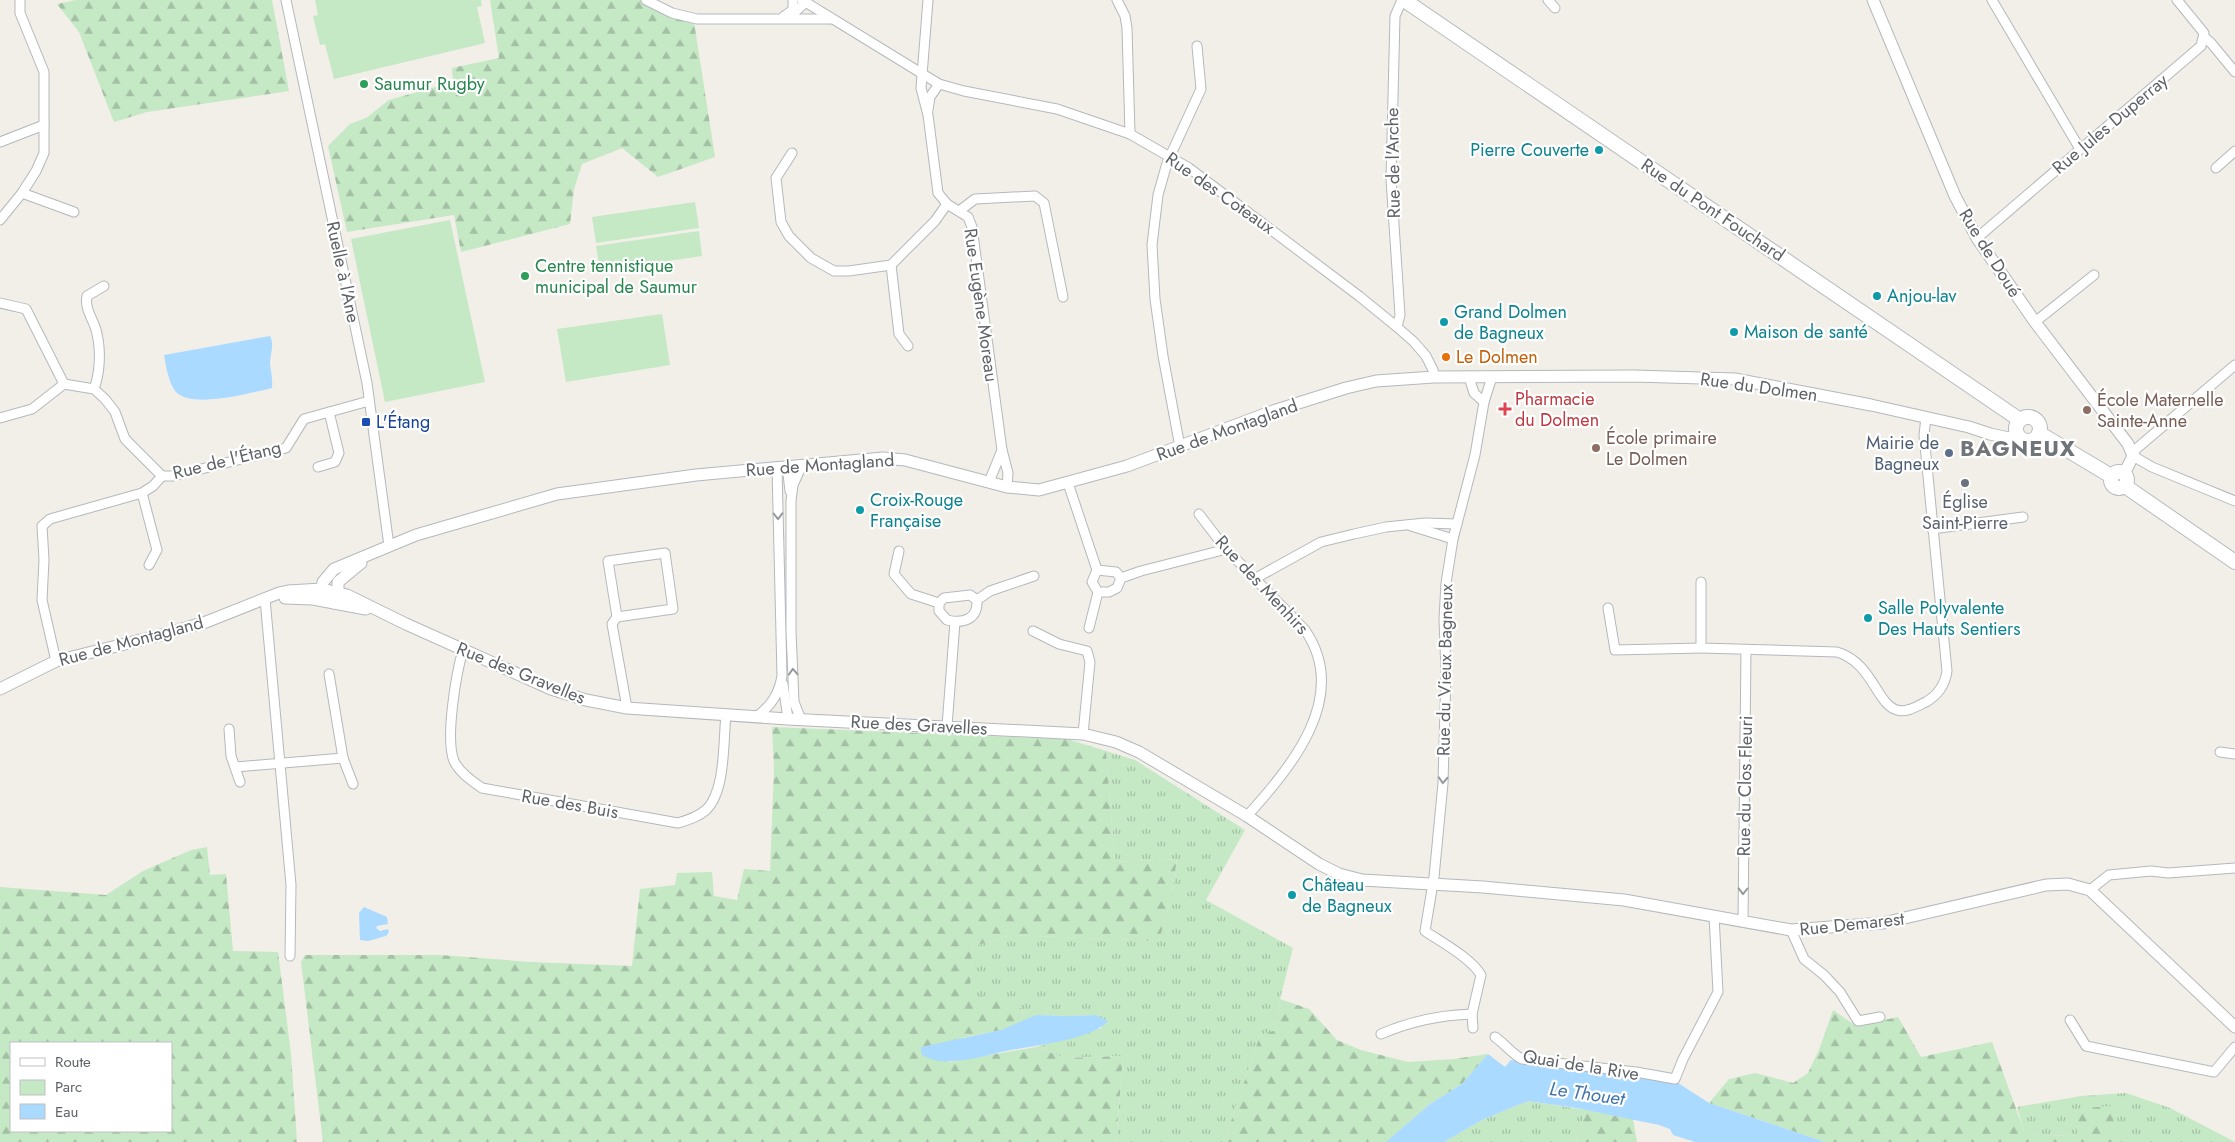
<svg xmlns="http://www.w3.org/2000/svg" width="2235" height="1142" viewBox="0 0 2235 1142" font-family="Jost,sans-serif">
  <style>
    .grass { fill: url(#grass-tufts) }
    .forest { fill: url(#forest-firs); fill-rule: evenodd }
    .park { fill: #c5e8c5 }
    .water { fill: #aadaff }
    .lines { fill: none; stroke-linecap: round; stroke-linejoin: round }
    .minor-casing { stroke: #b5b8bc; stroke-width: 11 }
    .tertiary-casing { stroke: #b5b8bc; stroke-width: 13 }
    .secondary-casing { stroke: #b6babf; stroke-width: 16 }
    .minor { stroke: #fff; stroke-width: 9 }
    .tertiary { stroke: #fff; stroke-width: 11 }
    .secondary { stroke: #fff; stroke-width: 14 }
    .oneway { stroke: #979a9d }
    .leisure-dot { fill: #2e9e5b; stroke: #fff; stroke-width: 2 }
    .culture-dot { fill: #0f9aa8; stroke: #fff; stroke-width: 2 }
    .food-dot { fill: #e8710a; stroke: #fff; stroke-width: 2 }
    .health-dot { fill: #e0444e; stroke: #fff; stroke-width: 2 }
    .education-dot { fill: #8d6e63; stroke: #fff; stroke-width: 2 }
    .transit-dot { fill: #1a4fb4; stroke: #fff; stroke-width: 2 }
    .service-dot { fill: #5c6f8a; stroke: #fff; stroke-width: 2 }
    .worship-dot { fill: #6b7280; stroke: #fff; stroke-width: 2 }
    .labels { text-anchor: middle; stroke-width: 4.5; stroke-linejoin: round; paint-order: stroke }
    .leisure-label { font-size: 18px; fill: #27864d; stroke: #fff; text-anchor: start }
    .street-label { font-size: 18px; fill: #5f6368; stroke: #fff }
    .culture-label { font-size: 18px; fill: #0d838f; stroke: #fff; text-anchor: start }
    .food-label { font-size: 18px; fill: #c56008; stroke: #fff; text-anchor: start }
    .health-label { font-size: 18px; fill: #be3a42; stroke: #fff; text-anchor: start }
    .education-label { font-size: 18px; fill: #785e54; stroke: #fff; text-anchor: start }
    .transit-label { font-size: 18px; fill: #164399; stroke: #fff; text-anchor: start }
    .service-label { font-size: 18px; fill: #4e5e75; stroke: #fff; text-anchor: end }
    .worship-label { font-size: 18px; fill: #5b616d; stroke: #fff }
    .water-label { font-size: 19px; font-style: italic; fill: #4174aa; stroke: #fff }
    .district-label { font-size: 22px; font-weight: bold; letter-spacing: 1px; fill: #70757a; stroke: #fff }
  </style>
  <defs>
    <pattern id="grass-tufts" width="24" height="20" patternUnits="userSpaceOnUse" patternTransform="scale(1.25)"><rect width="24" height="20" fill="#c5e8c5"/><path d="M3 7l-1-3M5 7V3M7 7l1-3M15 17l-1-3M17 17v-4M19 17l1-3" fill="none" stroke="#a3c0a4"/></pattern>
    <pattern id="forest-firs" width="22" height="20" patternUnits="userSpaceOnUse" patternTransform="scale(1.25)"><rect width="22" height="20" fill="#c5e8c5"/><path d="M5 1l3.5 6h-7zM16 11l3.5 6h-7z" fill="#a3c0a4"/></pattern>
  </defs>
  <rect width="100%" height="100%" fill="#f1efe8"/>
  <!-- grass -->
  <g class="grass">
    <path d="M 1106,751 L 1135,760 L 1245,830 L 1206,900 L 1293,948 L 1280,999 L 1276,1030 L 1260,1035 L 1224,1142 L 1116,1142 L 1123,1056 L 1065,1058 L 1036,1047 L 1102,1028 L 1096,1015 L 1069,1016 L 1036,1015 L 1021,1023 L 1023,1009 L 970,994 L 972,947 L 1011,935 L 1159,941 L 1171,898 L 1177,859 L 1115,862 Z"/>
    <path d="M 2126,1093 L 2170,1108 L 2235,1142 L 2119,1142 L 2109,1106 L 2078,1135 L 2040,1136 L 2024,1131 L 2017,1107 L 2081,1096 Z"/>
    <path d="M 1528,1101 L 1586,1110 L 1576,1142 L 1444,1142 L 1482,1120 Z"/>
  </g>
  <!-- forest -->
  <g class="forest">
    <path d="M 76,0 L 272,0 L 289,91 L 147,112 L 114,122 L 79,32 L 57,4 Z"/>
    <path d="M 490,0 L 645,0 L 694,22 L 715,157 L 658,177 L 622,148 L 582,164 L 574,189 L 570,224 L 461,252 L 454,215 L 347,232 L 328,146 L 350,124 L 366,118 L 389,100 L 453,82 L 452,68 L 499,58 Z"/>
    <path d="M 772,727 L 1067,739 L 1106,751 L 1115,862 L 1177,859 L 1171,898 L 1159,941 L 1011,935 L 972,947 L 970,994 L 1001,999 L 1023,1009 L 1021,1023 L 1001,1030 L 961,1038 L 949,1062 L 1036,1047 L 1065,1058 L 1123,1056 L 1116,1142 L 323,1142 L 301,962 L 305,955 L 440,955 L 532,962 L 632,966 L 640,889 L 675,885 L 677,873 L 712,872 L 714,896 L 737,900 L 744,869 L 770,871 L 774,769 Z"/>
    <path d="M 207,847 L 210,875 L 226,874 L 233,951 L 278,952 L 291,1054 L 297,1142 L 0,1142 L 0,887 L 106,895 L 143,871 L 191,850 ZM 11,1043 L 171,1043 L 171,1131 L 11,1131 Z"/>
    <path d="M 1280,999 L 1309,1009 L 1337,1040 L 1361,1050 L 1408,1062 L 1454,1059 L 1488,1054 L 1462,1084 L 1430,1104 L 1386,1142 L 1224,1142 L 1260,1035 L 1276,1030 Z"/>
    <path d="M 1833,1010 L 1856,1026 L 1898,1017 L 1921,1057 L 1992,1042 L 2024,1131 L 2040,1136 L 2077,1135 L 2075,1109 L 2110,1106 L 2119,1142 L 1825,1142 L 1709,1103 L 1729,1079 L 1755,1073 L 1793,1083 L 1808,1073 L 1819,1050 Z"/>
    <path d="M 1586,1110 L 1633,1119 L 1637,1142 L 1576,1142 Z"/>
  </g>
  <!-- park -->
  <g class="park">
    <path d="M 315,0 L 481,0 L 482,6 L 477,7 L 485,43 L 334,79 L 325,44 L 320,45 L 313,16 L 318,15 Z"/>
    <path d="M 695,202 L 699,228 L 596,243 L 592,217 Z"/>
    <path d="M 450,220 L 485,382 L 385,402 L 351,239 Z"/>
    <path d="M 699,231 L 702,256 L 600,271 L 596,246 Z"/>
    <path d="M 662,314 L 670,365 L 566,382 L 557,329 Z"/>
  </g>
  <!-- water -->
  <g class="water">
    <path d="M 270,336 C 275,346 270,353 270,364 C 271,373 273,379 272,388 C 251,393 193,409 176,392 C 169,385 166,366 164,355 Z"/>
    <path d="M 364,907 L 387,917 L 388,924 L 377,926 L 376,928 L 380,931 L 388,929 L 389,932 L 386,936 L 368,941 L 360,940 L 359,913 Z"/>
    <path d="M 1036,1015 L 1069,1016 L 1096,1015 L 1108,1021 C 1093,1040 1030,1046 1006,1051 C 987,1055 969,1061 950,1061 C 939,1062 930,1060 921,1054 L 921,1047 L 1001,1030 Z"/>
    <path d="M 1488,1054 L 1505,1067 L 1511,1060 L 1678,1083 L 1709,1103 L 1825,1142 L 1695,1142 L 1673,1135 L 1670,1129 L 1659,1125 L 1576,1108 L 1528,1101 L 1482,1120 L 1444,1142 L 1386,1142 L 1430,1104 L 1462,1084 Z"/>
  </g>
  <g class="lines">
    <!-- minor casing -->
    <g class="minor-casing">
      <g id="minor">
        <path d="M 286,0 L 367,383 L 389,546"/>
        <path d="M 646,0 L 672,13 L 697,19 L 832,19"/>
        <path d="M 802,0 L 939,84 L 964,91 L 1057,109 L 1130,134 L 1189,168 L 1359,296 L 1397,327 L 1414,342 L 1426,356 L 1433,370 L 1434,377"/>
        <path d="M 928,0 L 921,88 L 928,115 L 938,193 L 947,204 L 968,217 L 972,227 L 1002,450 L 1008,473 L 1007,487"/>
        <path d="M 1117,0 L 1125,16 L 1127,28 L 1130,134"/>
        <path d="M 1548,0 L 1555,8"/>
        <path d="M 1992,0 L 2080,149"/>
        <path d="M 787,14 L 793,10 L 793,0"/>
        <path d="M 784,16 L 794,13 L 806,2"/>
        <path d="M 2204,37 L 2211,43 L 2235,72"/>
        <path d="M 928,110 L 930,97 L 939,84"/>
        <path d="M 0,142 L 44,125"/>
        <path d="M 792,153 L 776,178 L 781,222 L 789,236 L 811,258 L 834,271 L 849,271 L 891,265 L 935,221 L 947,204"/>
        <path d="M 2216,168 L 2235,151"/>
        <path d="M 22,193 L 74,212"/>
        <path d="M 959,211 L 975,199 L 1035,196 L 1044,203 L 1063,297"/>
        <path d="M 0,220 L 22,193 L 36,171 L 44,153 L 44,72 L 20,13 L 20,0"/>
        <path d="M 1977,238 L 2201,46 L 2204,33 L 2177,0"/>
        <path d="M 891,265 L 899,334 L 908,346"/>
        <path d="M 0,303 L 26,309 L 64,384"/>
        <path d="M 2035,322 L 2094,275"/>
        <path d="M 1397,327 L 1400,315 L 1391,179 L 1395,16 L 1402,0"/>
        <path d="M 2235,365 L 2136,449 L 2133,456 L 2152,467 L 2235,501"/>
        <path d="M 1469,377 L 1474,393 L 1484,402"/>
        <path d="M 94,389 C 100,373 101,351 97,334 C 95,321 84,310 87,296 L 104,286"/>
        <path d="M 0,418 L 32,409 L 64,384 L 94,389 L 105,399 L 115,412 L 125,439 L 162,476 L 173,476 L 286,448 L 304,419 L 369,401"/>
        <path d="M 1180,447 L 1163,356 L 1155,299 L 1152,245 L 1158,195 L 1167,163 L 1201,89 L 1197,46"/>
        <path d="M 787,466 L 790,491"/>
        <path d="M 318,467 L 335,462 L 339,453 L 329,412"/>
        <path d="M 989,482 L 1002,450"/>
        <path d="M 1068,483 L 1097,570"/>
        <path d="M 142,493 L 157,550 L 149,565"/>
        <path d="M 1199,514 L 1225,548 L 1305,630 C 1351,697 1291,767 1247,816"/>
        <path d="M 1411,526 L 1453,539"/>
        <path d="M 1932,529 L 2023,517"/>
        <path d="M 899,551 L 894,574 L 911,594 L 939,603"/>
        <path d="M 1121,578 L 1116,572 L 1097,570 L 1092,582 L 1098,592 L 1109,592 L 1117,588 L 1121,578 L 1141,571 L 1219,551 L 1225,548"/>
        <path d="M 1256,578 L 1321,542 L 1354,534 L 1386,527 L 1425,523 L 1457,524"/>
        <path d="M 1701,582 L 1701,648 L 1837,652 C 1872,662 1877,705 1897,710 C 1907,713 1917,706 1926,702 C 1938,695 1945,685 1947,671 L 1924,435 L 1926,417"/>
        <path d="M 970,595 L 977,600 C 978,619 964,624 947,620 L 939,611 L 939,603 L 944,598 Z"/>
        <path d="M 265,599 L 291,885 L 290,956"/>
        <path d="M 977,600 L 990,591 L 1034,576"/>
        <path d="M 1608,608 L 1615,650 L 1701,648"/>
        <path d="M 617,617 L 673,609 L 665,553 L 608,561 L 617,617 L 612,624 L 627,708"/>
        <path d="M 1089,628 L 1098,592"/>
        <path d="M 1033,631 L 1059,644 L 1087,651 L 1090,662 L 1083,734"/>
        <path d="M 463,650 C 456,674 445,739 454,761 C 459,772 472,781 482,788 L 678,823 C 688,820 698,817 706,810 C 726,791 723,741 726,715"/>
        <path d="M 56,661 L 42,600 L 44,560 L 42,526 L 50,519 L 142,493 L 153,486 L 162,476"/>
        <path d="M 329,674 L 343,758 L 353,784"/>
        <path d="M 783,684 L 788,719"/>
        <path d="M 756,717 C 771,706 779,694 782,676 L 777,467"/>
        <path d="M 801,720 L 794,702 L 791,631 L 791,501 L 793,485 L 802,465"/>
        <path d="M 947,726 L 955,622"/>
        <path d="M 229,729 L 231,756 L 240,782"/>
        <path d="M 2220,752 L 2235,754"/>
        <path d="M 236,767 L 343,758"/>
        <path d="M 2090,890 L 2109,875 L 2151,871 L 2168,873 L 2235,868"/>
        <path d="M 1743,921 L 1746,650"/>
        <path d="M 1791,930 L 1804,959 L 1824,975 L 1840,992 L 1858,1021 L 1880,1017"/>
        <path d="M 2070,1020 L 2086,1046 L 2214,1072 L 2235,1047"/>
        <path d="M 1473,1028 L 1472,1014 L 1481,975 C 1471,958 1441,942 1425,931 L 1434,877 L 1443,783 L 1446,672 L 1444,619 L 1446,583 L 1453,539 L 1475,455 L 1484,402 L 1492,377"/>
        <path d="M 1381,1034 C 1411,1021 1440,1015 1472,1014"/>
        <path d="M 1495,1037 C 1505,1044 1511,1053 1522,1059 L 1636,1072 L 1675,1079 L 1683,1059 L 1718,992 L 1714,916"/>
      </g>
    </g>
    <!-- tertiary casing -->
    <g class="tertiary-casing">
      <g id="tertiary">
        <path d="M 1873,0 L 1955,196 L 1977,238 L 2035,322 L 2128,444 L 2133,456 L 2124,474"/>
        <path d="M 338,592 L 338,582 L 361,563"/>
        <path d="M 285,598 L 313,599 L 366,609"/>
        <path d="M 334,603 L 322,589 L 323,582 L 334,569 L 416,535 L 557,494 L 696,475 L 883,458 L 905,460 L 1007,487 L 1039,490 L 1127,466 L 1273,411 L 1346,388 L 1376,381 L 1434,377 L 1634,376 L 1735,379 L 1871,405 L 1969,427 L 1990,434 L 2009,438 L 2019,435"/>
        <path d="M 0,689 L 56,661 L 165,634 L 206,622 L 279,593 L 288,591 L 322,589 L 347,595 L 406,624 L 551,689 L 586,700 L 627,708 L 788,719 L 1083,734 L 1116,742 L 1139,752 L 1247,816 L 1319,864 L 1339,874 L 1362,880 L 1483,887 L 1624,900 L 1791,930 L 1883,923 L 2046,885 L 2068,884 L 2090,890 L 2235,1027"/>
      </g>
    </g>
    <!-- secondary casing -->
    <g class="secondary-casing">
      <g id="secondary">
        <path d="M 1404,0 L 2020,420"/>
        <circle cx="2028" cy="429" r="12"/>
        <path d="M 2039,433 L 2111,476"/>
        <circle cx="2119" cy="480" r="8"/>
        <path d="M 2125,486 L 2235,562"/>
      </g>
    </g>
    <!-- minor -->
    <use href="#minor" class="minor"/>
    <!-- tertiary -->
    <use href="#tertiary" class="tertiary"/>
    <!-- secondary -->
    <use href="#secondary" class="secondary"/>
  </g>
  <!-- one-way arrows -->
  <defs><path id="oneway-chevron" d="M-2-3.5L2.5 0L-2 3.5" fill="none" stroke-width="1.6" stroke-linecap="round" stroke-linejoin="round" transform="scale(1.25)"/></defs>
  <g class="oneway">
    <use href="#oneway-chevron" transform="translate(778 516) rotate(89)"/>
    <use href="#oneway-chevron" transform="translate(793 672) rotate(-93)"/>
    <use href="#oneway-chevron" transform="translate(1443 780) rotate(93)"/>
    <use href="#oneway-chevron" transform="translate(1743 891) rotate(91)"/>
  </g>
  <!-- markers -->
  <g class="leisure-dot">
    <circle cx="364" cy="84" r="5"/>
    <circle cx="525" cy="276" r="5"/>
  </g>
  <g class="culture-dot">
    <circle cx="1599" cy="150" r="5"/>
    <circle cx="1877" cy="296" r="5"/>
    <circle cx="1444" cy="322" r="5"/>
    <circle cx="1734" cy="332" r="5"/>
    <circle cx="860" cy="510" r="5"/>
    <circle cx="1868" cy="618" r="5"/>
    <circle cx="1292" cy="895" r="5"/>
  </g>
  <circle class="food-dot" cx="1446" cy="357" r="5"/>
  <path class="health-dot" d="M1502.5 401.5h5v5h5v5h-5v5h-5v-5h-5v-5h5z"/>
  <g class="education-dot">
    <circle cx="2087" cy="410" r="5"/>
    <circle cx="1596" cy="448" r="5"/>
  </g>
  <rect class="transit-dot" x="361" y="417" width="10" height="10" rx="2.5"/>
  <circle class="service-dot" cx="1949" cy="453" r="5"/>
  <circle class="worship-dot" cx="1965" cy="483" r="5"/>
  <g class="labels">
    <!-- leisure labels -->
    <g class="leisure-label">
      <text x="374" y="90">Saumur Rugby</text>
      <text x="535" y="272">Centre tennistique<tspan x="535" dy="21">municipal de Saumur</tspan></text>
    </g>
    <!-- street labels -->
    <g class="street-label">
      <text transform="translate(2110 124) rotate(-40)" y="6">Rue Jules Duperray</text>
      <text transform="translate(1393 163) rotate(-91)" y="6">Rue de l'Arche</text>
      <text transform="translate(1220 193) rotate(35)" y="6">Rue des Coteaux</text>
      <text transform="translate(1713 210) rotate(34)" y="6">Rue du Pont Fouchard</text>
      <text transform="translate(1990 253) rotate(58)" y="6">Rue de Doué</text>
      <text transform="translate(343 272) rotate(78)" y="6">Ruelle à l'Ane</text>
      <text transform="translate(981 305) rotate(82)" y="6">Rue Eugène Moreau</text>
      <text transform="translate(1759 387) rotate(8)" y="6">Rue du Dolmen</text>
      <text transform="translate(1227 430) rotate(-20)" y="6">Rue de Montagland</text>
      <text transform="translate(227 460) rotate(-14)" y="6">Rue de l'Étang</text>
      <text transform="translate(820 465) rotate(-4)" y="6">Rue de Montagland</text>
      <text transform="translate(1262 585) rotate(47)" y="6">Rue des Menhirs</text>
      <text transform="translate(131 641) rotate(-15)" y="6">Rue de Montagland</text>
      <text transform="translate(1445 670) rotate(-89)" y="6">Rue du Vieux Bagneux</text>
      <text transform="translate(521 673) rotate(22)" y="6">Rue des Gravelles</text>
      <text transform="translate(919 725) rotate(3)" y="6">Rue des Gravelles</text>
      <text transform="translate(1745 786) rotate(-89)" y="6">Rue du Clos Fleuri</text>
      <text transform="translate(570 804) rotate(10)" y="6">Rue des Buis</text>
      <text transform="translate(1852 924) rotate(-6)" y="6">Rue Demarest</text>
      <text transform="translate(1581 1065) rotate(9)" y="6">Quai de la Rive</text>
    </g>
    <!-- culture labels -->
    <g class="culture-label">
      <text x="1589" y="156" text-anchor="end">Pierre Couverte</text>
      <text x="1887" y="302">Anjou-lav</text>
      <text x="1454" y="318">Grand Dolmen<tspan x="1454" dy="21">de Bagneux</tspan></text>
      <text x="1744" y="338">Maison de santé</text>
      <text x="870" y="506">Croix-Rouge<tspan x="870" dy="21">Française</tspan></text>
      <text x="1878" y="614">Salle Polyvalente<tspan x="1878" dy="21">Des Hauts Sentiers</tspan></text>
      <text x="1302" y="891">Château<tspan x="1302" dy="21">de Bagneux</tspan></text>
    </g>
    <!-- food labels -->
    <g class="food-label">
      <text x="1456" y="363">Le Dolmen</text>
    </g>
    <!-- health labels -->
    <g class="health-label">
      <text x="1515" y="405">Pharmacie<tspan x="1515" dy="21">du Dolmen</tspan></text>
    </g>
    <!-- education labels -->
    <g class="education-label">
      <text x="2097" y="406">École Maternelle<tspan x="2097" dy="21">Sainte-Anne</tspan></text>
      <text x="1606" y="444">École primaire<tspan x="1606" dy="21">Le Dolmen</tspan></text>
    </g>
    <!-- transit labels -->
    <g class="transit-label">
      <text x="376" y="428">L'Étang</text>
    </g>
    <!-- service labels -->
    <g class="service-label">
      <text x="1939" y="449">Mairie de<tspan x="1939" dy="21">Bagneux</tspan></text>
    </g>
    <!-- worship labels -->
    <g class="worship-label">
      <text x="1965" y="508">Église<tspan x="1965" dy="21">Saint-Pierre</tspan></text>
    </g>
    <!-- water labels -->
    <g class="water-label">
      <text transform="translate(1587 1093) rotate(8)" y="7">Le Thouet</text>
    </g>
    <!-- district labels -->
    <g class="district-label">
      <text x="2018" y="456">BAGNEUX</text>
    </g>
  </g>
  <!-- legend -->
  <rect x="10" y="1042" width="162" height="90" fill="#ffffff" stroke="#bfc1c3"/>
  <rect x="20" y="1058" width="25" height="8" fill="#ffffff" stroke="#bfc1c3"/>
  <text x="55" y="1067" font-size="15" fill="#5f6368">Route</text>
  <rect x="20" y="1080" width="25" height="15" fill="#c5e8c5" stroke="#bfc1c3"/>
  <text x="55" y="1092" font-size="15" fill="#5f6368">Parc</text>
  <rect x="20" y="1104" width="25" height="15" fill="#aadaff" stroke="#bfc1c3"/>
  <text x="55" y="1117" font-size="15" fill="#5f6368">Eau</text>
</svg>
